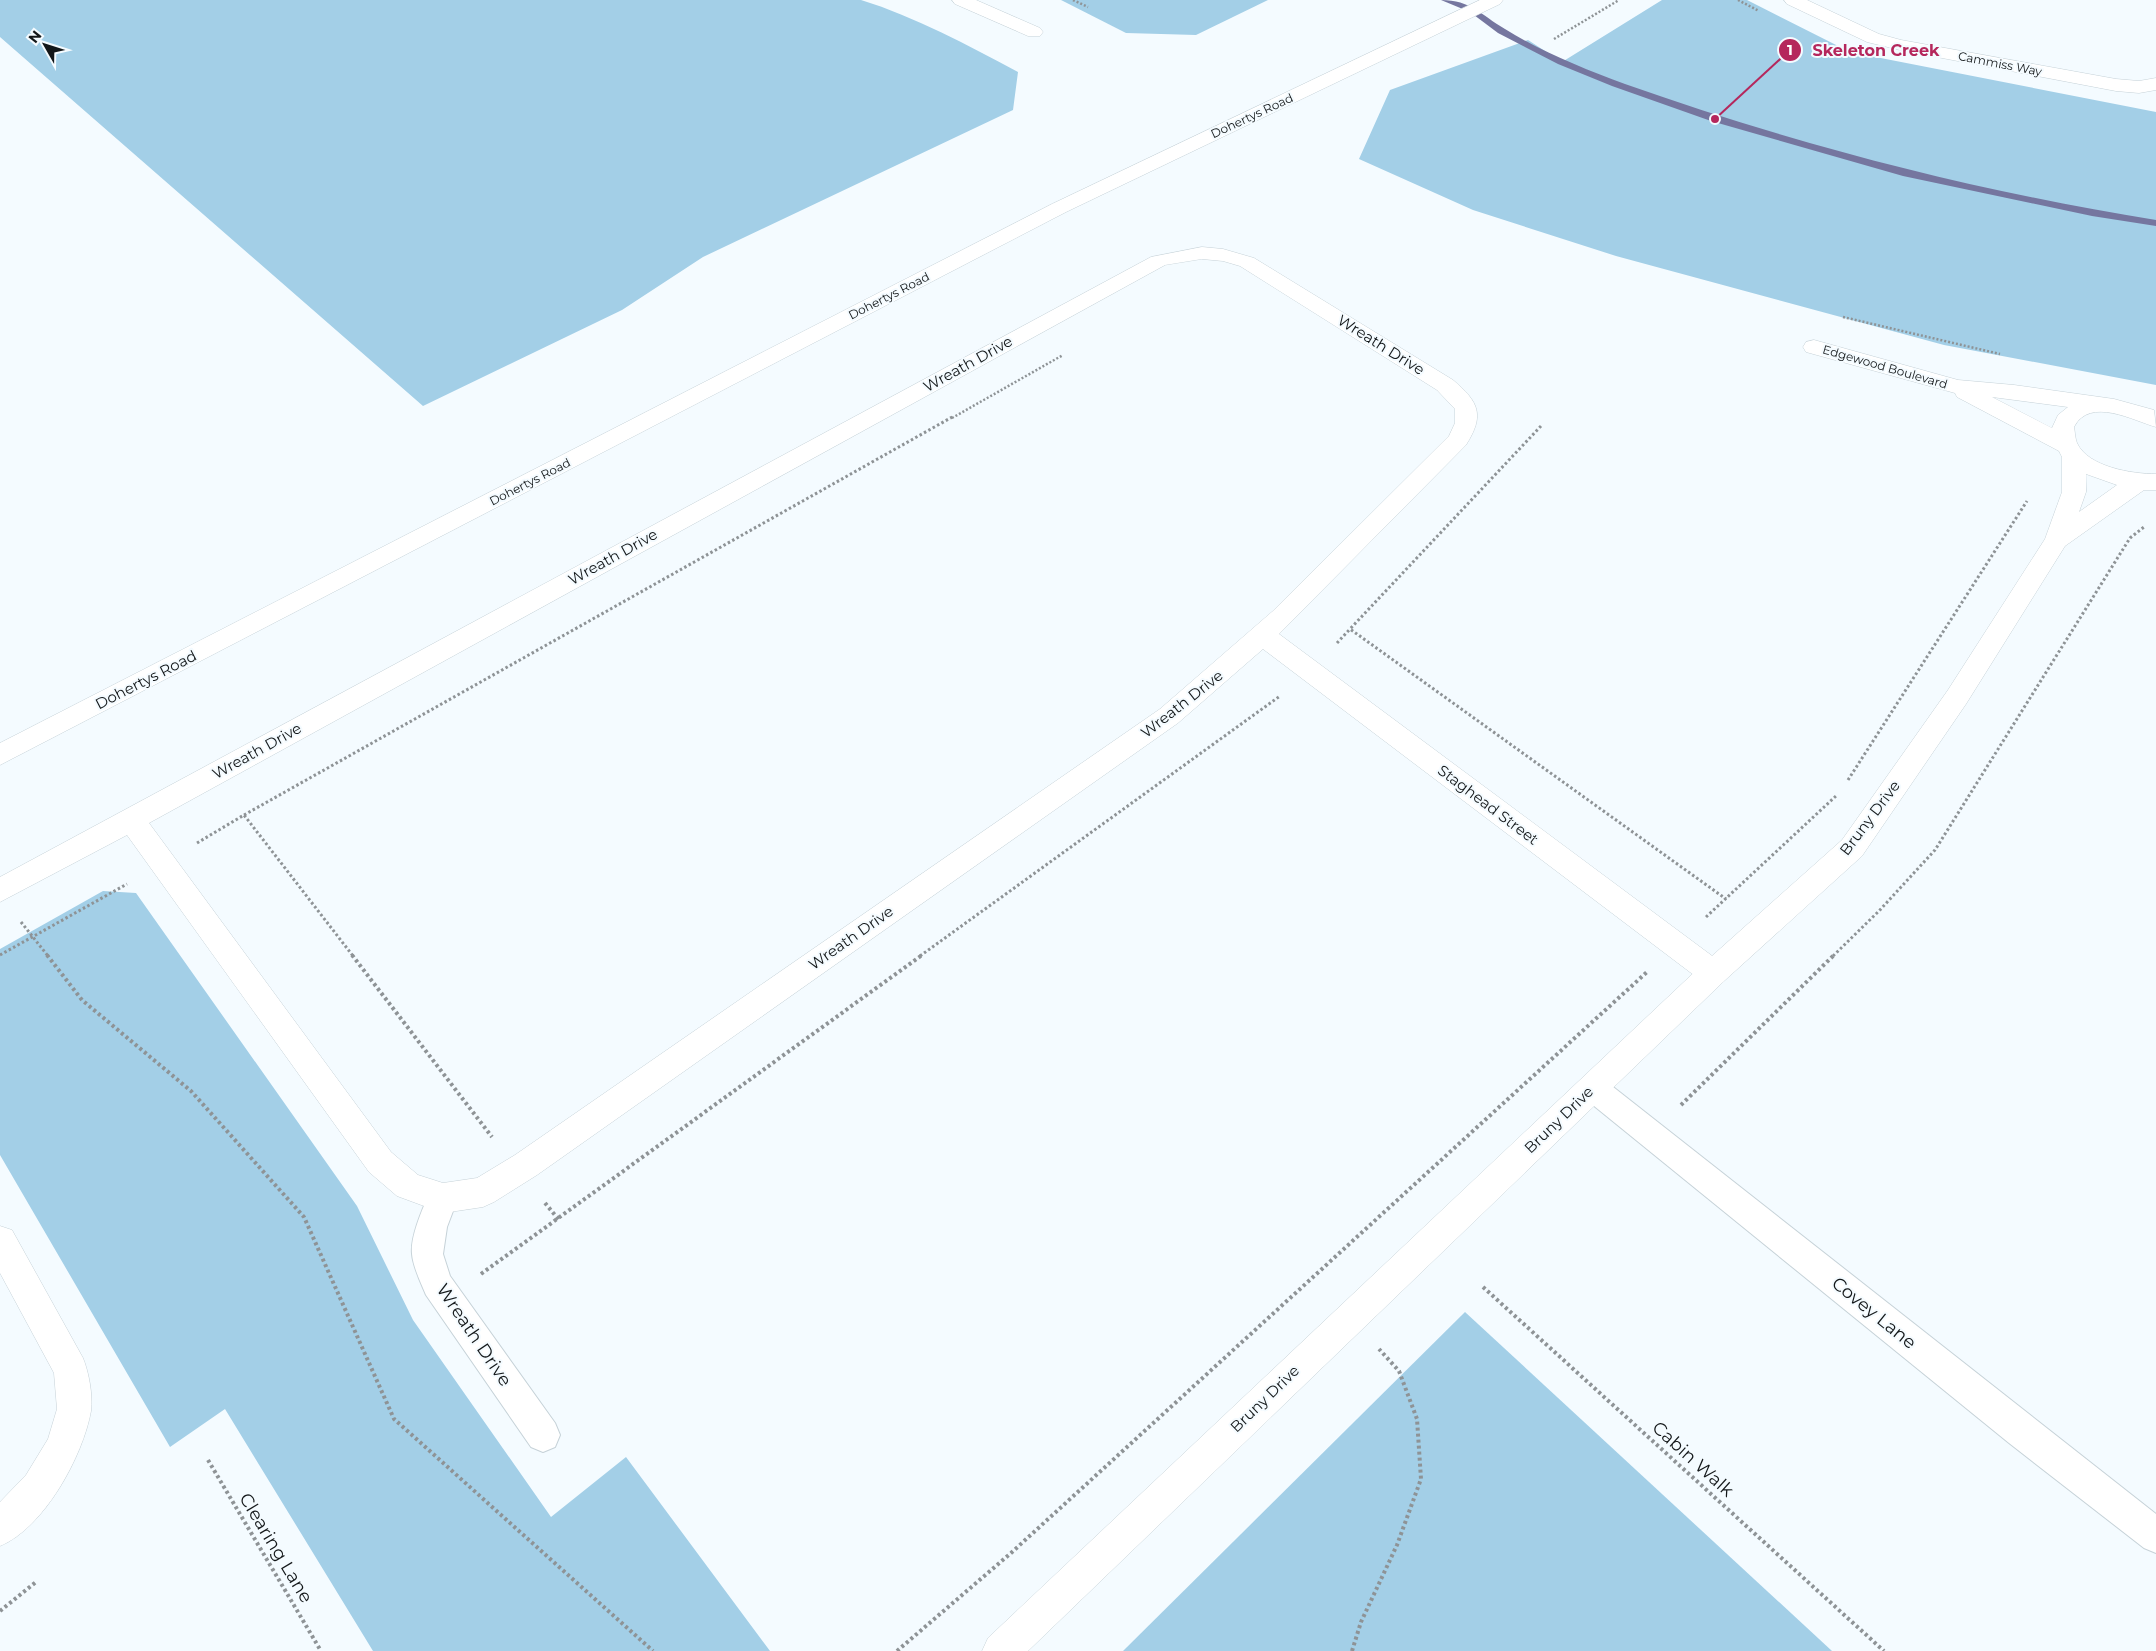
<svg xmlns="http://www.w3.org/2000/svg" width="2156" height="1651" viewBox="0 0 2156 1651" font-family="Montserrat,sans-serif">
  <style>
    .green { fill: #a3cfe7 }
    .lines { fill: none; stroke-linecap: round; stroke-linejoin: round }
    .stream { fill: #75769f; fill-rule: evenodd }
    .lane-casing { stroke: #c6d2d8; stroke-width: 2 }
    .street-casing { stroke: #c6d2d8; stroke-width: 1 }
    .secondary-casing { stroke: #c6d2d8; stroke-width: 1 }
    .path-far2 { stroke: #8e9396; stroke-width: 2.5; stroke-dasharray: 2 2; stroke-linecap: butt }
    .path-far1 { stroke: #8e9396; stroke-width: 3; stroke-dasharray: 2.5 2.5; stroke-linecap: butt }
    .path { stroke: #8e9396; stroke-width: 4; stroke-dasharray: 3 3; stroke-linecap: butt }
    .lane { fill: #fff; fill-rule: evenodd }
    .street { fill: #fff; fill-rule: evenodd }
    .secondary { fill: #fff; fill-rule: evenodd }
    .labels { text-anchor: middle; stroke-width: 4; stroke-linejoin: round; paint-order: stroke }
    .far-street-label { font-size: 12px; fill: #131719; stroke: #f4fbff }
    .street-label { font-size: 15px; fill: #131719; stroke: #f4fbff }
    .near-street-label { font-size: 18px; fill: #131719; stroke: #f4fbff }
    .leader { fill: none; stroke: #b5275c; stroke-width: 2 }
    .callout-dot { fill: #b5275c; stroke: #f4fbff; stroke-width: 2 }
    .mark-label { font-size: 15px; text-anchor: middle; font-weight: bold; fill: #fff }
    .callout-label { font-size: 16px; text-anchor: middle; font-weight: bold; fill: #b5275c; stroke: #f4fbff; stroke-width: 4; stroke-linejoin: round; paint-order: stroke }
  </style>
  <rect width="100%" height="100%" fill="#f4fbff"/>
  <!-- green -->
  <g class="green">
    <path d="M 0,0 L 861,0 C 916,17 967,45 1018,72 L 1013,110 L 703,257 L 622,310 L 423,406 L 0,37 Z"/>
    <path d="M 1061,0 L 1268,0 L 1196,35 L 1126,33 Z"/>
    <path d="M 1662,0 L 1747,0 L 1850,52 L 2156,112 L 2156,385 L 1944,345 L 1616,256 L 1473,210 L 1359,159 L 1390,90 L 1528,40 L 1562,62 Z"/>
    <path d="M 103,891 L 136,893 L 357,1206 L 413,1320 L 551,1517 L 626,1457 L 770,1651 L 373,1651 L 225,1409 L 170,1447 L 0,1155 L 0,949 Z"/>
    <path d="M 1465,1312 L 1832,1651 L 1123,1651 Z"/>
  </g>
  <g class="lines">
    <!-- stream -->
    <path class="stream" d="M 1441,0 C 1471,0 1481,15 1505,29 C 1542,52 1584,69 1625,84 C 1798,145 1975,191 2156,220 L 2156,226 L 2092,216 L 1903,176 L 1711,121 L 1612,86 L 1558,64 L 1498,33 L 1470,12 Z"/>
    <!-- lane casing -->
    <g class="lane-casing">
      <g id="lane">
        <path d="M 1593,1075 L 1603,1079 L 2156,1514 L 2156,1553 L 2144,1548 L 2009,1443 L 1583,1097 L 1578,1088 L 1583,1079 Z"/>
        <path d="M 443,1184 L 454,1188 L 458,1198 L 447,1227 L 443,1254 L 450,1276 L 555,1423 L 560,1435 L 555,1447 L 543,1452 L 531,1447 L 426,1295 C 421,1283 413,1267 412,1254 C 410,1236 424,1205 432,1188 Z"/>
      </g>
    </g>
    <!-- street casing -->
    <g class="street-casing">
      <g id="street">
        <path d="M 1784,0 L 1807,0 L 1879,34 L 1901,40 L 2116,79 L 2139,81 L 2156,78 L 2156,90 L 2139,93 L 2116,91 L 1900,50 L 1867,42 L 1787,4 Z"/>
        <path d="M 1202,247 L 1223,249 L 1254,258 L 1453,380 C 1479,402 1485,415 1466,445 L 1279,634 L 1723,964 L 1728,973 L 1723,982 L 1713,985 L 1703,982 L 1263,649 L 1178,723 L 537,1175 L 494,1202 L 483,1207 L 443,1213 L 397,1196 L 369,1172 L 127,835 L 0,902 L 0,877 L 1151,257 ZM 1202,259 L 1223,261 L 1240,266 L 1437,390 L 1455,409 L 1455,423 L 1449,436 L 1273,611 L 1160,709 L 515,1155 L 477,1178 L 443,1183 L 418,1175 L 391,1152 L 149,823 L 1165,265 Z"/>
        <path d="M 0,1226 L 12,1230 L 83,1358 C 89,1373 93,1395 91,1411 C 83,1456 44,1528 0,1546 L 0,1502 L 26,1475 L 48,1439 L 57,1409 L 54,1373 L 0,1273 Z"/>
      </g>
    </g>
    <!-- secondary casing -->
    <g class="secondary-casing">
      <g id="secondary">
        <path d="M 952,0 L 976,0 L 1040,28 L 1043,32 L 1040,36 L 1028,36 L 955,4 Z"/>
        <path d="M 1480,0 L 1503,0 L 1500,4 L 1066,212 L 0,765 L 0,743 L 1052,204 Z"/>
        <path d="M 1814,340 L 1958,380 L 2014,385 L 2114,399 L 2154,410 L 2156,427 C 2134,421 2090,396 2074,427 C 2075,432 2075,438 2077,443 C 2088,467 2132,474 2156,474 L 2156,490 L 2144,490 L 2065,546 L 1966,704 L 1862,856 L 1723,982 L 1028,1651 L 982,1651 L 988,1638 L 1703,964 L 1842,840 L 1948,690 L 2045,539 L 2062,492 L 2062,457 L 2059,451 L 1957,397 L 1955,393 L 1806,352 L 1803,347 L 1806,342 ZM 1992,397 L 2068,407 L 2058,415 L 2052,428 ZM 2086,474 L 2117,485 L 2079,512 L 2086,492 Z"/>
      </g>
    </g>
    <!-- path-far2 -->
    <g class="path-far2">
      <path d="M 1073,0 L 1088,7"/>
      <path d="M 1738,0 L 1759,11"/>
      <path d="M 1554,39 L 1619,0"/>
      <path d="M 1843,317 L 2000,354"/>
      <path d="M 952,418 L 1063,355"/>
    </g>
    <!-- path-far1 -->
    <g class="path-far1">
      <path d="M 1541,426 L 1350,629 L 1726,899"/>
      <path d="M 1337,643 L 1350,629"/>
      <path d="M 1848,780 L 2027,501"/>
      <path d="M 244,815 L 954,416"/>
      <path d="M 197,843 L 244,815 L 353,956"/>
      <path d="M 1706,917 L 1837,795"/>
      <path d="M 21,922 L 48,956"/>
      <path d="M 0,955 L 127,884"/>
      <path d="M 920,956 L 1280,696"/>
      <path d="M 1833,956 L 1879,911 L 1935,850 L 2130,538 L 2144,527"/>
    </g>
    <!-- path -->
    <g class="path">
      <path d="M 47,955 L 82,1000 L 191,1091 L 304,1217 L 394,1419 L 653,1651"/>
      <path d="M 352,955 L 492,1137"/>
      <path d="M 1681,1105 L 1834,955"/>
      <path d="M 545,1203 L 559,1220"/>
      <path d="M 481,1274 L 922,955"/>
      <path d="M 1483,1287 L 1884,1651"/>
      <path d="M 208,1460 L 321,1651"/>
      <path d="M 0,1611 L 36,1582"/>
      <path d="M 897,1651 L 1011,1553 L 1647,972"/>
      <path d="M 1352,1651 L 1361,1622 L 1397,1545 L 1421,1479 L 1417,1419 L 1399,1371 L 1379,1349"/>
    </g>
    <!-- lane -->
    <use href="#lane" class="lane"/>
    <!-- street -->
    <use href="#street" class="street"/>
    <!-- secondary -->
    <use href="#secondary" class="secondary"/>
  </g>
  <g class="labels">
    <!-- far-street labels -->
    <g class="far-street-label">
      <text transform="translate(2000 64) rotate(11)" y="4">Cammiss Way</text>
      <text transform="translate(1252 116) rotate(-25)" y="4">Dohertys Road</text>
      <text transform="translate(889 296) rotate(-27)" y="4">Dohertys Road</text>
      <text transform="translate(1885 367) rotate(16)" y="4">Edgewood Boulevard</text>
      <text transform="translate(530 482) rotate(-27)" y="4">Dohertys Road</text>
    </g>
    <!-- street labels -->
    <g class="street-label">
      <text transform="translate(1381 345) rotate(32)" y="5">Wreath Drive</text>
      <text transform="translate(968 364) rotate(-29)" y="5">Wreath Drive</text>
      <text transform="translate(613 557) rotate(-29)" y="5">Wreath Drive</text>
      <text transform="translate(146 680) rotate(-27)" y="5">Dohertys Road</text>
      <text transform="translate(1182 704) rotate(-38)" y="5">Wreath Drive</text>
      <text transform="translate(257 751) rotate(-29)" y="5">Wreath Drive</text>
      <text transform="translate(1488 805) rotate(37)" y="5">Staghead Street</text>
      <text transform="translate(1870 818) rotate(-53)" y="5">Bruny Drive</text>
      <text transform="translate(851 938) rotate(-35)" y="5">Wreath Drive</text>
      <text transform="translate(1559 1120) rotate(-44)" y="5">Bruny Drive</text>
      <text transform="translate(1265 1399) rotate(-44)" y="5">Bruny Drive</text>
    </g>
    <!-- near-street labels -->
    <g class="near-street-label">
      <text transform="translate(1874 1313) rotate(39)" y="6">Covey Lane</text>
      <text transform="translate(474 1335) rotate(56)" y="6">Wreath Drive</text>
      <text transform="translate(1693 1459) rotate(42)" y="6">Cabin Walk</text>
      <text transform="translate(276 1548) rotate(59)" y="6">Clearing Lane</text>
    </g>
  </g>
  <!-- callouts -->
  <path class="leader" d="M1715 119L1790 50"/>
  <g class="callout-dot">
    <circle cx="1715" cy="119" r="5"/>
    <circle cx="1790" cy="50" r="12"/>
  </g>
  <g class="mark-label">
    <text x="1790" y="55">1</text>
  </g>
  <g class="callout-label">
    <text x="1876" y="56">Skeleton Creek</text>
  </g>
  <!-- north arrow -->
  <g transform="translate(45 45) rotate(309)" stroke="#f4fbff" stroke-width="4" paint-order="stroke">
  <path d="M0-4L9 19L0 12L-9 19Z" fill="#131719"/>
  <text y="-8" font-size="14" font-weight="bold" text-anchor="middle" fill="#131719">N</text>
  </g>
</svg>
